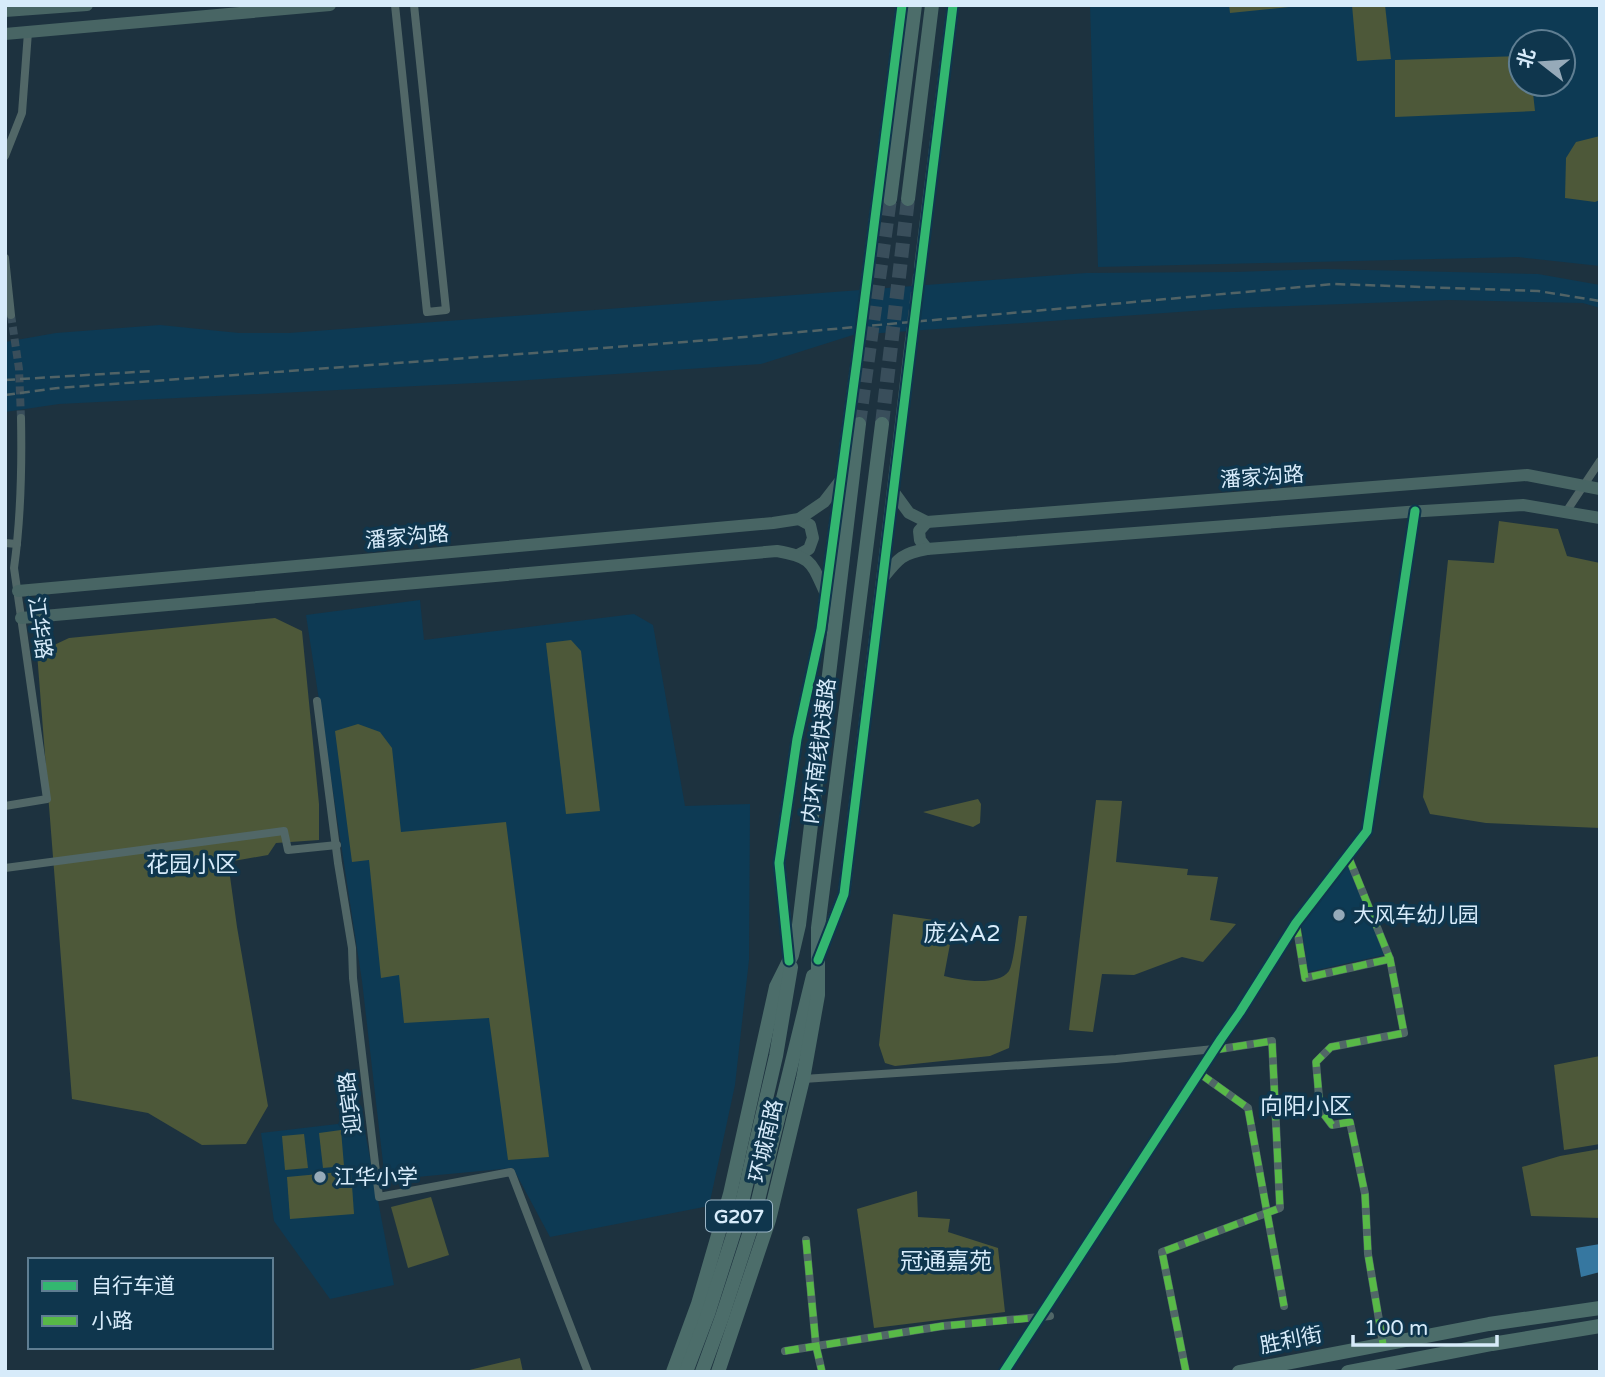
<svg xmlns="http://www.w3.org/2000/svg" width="1605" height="1377" viewBox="0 0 1605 1377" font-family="'Varela Round','Noto Sans SC',sans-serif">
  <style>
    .built { fill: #0d3a54; fill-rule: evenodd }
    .green { fill: #4d5839 }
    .water { fill: #3677a0 }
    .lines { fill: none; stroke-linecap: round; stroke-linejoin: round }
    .street-tunnel { stroke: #394e5b; stroke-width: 8; stroke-dasharray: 8 4; stroke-linecap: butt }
    .secondary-tunnel { stroke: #394e5b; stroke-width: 12; stroke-dasharray: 12 6; stroke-linecap: butt }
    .highway-tunnel { stroke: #394e5b; stroke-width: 14; stroke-dasharray: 14 7; stroke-linecap: butt }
    .street { stroke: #516767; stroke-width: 8 }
    .secondary { stroke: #486564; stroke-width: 12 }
    .highway { stroke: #4c6d6a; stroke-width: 14 }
    .rail { stroke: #516366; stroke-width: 2.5; stroke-dasharray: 10 5; stroke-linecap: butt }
    .quiet { stroke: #58b947; stroke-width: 7; stroke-dasharray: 14 7; stroke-linecap: butt }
    .cycleway-casing { stroke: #0f364d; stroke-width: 13 }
    .cycleway { stroke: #33b770; stroke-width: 9 }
    .poi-dot { fill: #96aab9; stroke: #0f364d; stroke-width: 2.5 }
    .labels { text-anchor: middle; stroke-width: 7; stroke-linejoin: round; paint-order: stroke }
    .shield { fill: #0f364d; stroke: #9bb5c6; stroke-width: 2 }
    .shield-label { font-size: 19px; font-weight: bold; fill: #d7ebfa }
    .street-label { font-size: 21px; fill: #d7ebfa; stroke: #0f364d }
    .poi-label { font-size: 21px; fill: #d7ebfa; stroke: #0f364d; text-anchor: start }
    .neighbourhood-label { font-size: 23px; fill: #d7ebfa; stroke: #0f364d }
  </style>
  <rect width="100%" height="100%" fill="#1d323f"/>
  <!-- built -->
  <g class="built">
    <path d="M 1090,5 L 1600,5 L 1600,266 L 1518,257 L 1098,267 ZM 1521,42 L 1563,42 L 1563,84 L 1521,84 Z"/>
    <path d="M 1325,269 L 1538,274 L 1600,285 L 1600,308 L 1583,303 L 1449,300 L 1235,308 L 853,335 L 761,364 L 514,381 L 59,404 L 5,412 L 5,342 L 56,333 L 160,325 L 239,333 L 289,333 L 1086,273 L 1235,272 Z"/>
    <path d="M 420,600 L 424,640 L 634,614 L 653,625 L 685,806 L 750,804 L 749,960 L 735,1085 L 709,1206 L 550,1237 L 513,1168 L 385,1180 L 362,981 L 306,615 Z"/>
    <path d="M 1348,864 L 1366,905 L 1384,955 L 1308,972 L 1301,924 Z"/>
    <path d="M 363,1121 L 394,1285 L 330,1299 L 274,1221 L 261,1133 Z"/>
  </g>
  <!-- green -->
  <g class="green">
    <path d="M 1229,5 L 1308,5 L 1230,13 Z"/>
    <path d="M 1352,5 L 1385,5 L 1391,59 L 1357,61 Z"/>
    <path d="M 1521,56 L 1521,84 L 1532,84 L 1535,111 L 1395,117 L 1395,60 Z"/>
    <path d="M 1600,136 L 1600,200 L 1595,202 L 1565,198 L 1566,158 L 1576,142 Z"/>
    <path d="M 1499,521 L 1558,529 L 1567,556 L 1600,563 L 1600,828 L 1486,823 L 1430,814 L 1423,797 L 1448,560 L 1494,563 Z"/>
    <path d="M 275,618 L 302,631 L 319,804 L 319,840 L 276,843 L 268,855 L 228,862 L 237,927 L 268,1106 L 246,1144 L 202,1145 L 148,1113 L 72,1099 L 37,653 L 69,638 Z"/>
    <path d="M 571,640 L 581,651 L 600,811 L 566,814 L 546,643 Z"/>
    <path d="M 358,724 L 380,732 L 392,748 L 401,832 L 506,822 L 549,1157 L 508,1160 L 489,1018 L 404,1023 L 399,975 L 381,978 L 369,860 L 352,862 L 335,731 Z"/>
    <path d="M 978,799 L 981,804 L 980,823 L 973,827 L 923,812 Z"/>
    <path d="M 1096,800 L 1122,801 L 1116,862 L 1188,869 L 1187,875 L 1218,877 L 1210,920 L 1236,924 L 1203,962 L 1182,957 L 1134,975 L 1102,974 L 1093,1032 L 1069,1030 Z"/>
    <path d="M 893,914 L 954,923 L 944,976 C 959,980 998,987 1009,971 C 1014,963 1017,927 1019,916 L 1027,916 L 1009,1048 L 990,1056 L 895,1066 L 885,1063 L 879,1045 Z"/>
    <path d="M 1600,1056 L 1600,1144 L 1564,1150 L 1554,1065 Z"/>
    <path d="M 341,1130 L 344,1166 L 323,1168 L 319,1133 Z"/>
    <path d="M 304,1134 L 308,1168 L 285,1170 L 282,1136 Z"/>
    <path d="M 1600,1149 L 1600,1218 L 1531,1216 L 1522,1167 L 1560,1156 Z"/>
    <path d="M 351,1171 L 354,1214 L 290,1219 L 287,1177 Z"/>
    <path d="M 917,1191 L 918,1217 L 950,1219 L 948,1232 L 998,1248 L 1005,1312 L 874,1328 L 857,1209 Z"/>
    <path d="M 431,1197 L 449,1255 L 408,1268 L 391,1207 Z"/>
    <path d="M 520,1358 L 523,1372 L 461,1372 Z"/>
  </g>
  <!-- water -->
  <path class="water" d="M 1600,1244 L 1600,1272 L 1581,1277 L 1576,1248 Z"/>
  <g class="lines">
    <!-- street-tunnel -->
    <path class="street-tunnel" d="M 11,315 L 19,369 L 21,418"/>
    <!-- secondary-tunnel -->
    <g class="secondary-tunnel">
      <path d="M 860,337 L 867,281"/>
      <path d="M 911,340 L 920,267"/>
    </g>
    <!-- highway-tunnel -->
    <g class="highway-tunnel">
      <path d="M 859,424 L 890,199"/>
      <path d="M 882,424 L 908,199"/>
    </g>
    <!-- street -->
    <g class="street">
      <path d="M 395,5 L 427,312 L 446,310 L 414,5"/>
      <path d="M 5,156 L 22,113 L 28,32"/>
      <path d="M 5,258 L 11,315"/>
      <path d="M 1566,512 L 1600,461"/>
      <path d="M 5,543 L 17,544"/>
      <path d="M 317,701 L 338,863 L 352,948 L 353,978 L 379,1197 L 511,1172 L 588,1372"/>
      <path d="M 5,806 L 47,799 L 14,568 C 21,518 22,468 21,418"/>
      <path d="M 1348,856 L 1390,959 L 1404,1033 L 1331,1047 L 1316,1062 L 1320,1109 L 1332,1125 L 1350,1122 L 1365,1194 L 1368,1254 L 1383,1344"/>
      <path d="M 5,868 L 284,831 L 288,850 L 337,845"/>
      <path d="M 1296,923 L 1305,978 L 1390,959"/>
      <path d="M 1199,1073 L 1248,1108 L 1284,1306"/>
      <path d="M 803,1079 L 1116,1059 L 1214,1049 L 1215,1047"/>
      <path d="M 806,1240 L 816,1346 L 822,1372"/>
      <path d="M 785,1351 L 943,1326 L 1050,1316"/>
      <path d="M 1004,1372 L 1221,1039 L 1240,1012 L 1296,923 L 1367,831 L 1415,511"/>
      <path d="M 1186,1372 L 1162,1252 L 1280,1208 L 1272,1041 L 1214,1050"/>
    </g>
    <!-- secondary -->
    <g class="secondary">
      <path d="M 5,11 L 87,5"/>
      <path d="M 5,34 L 330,5"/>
      <path d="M 920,267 L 953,5"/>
      <path d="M 867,281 L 902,5"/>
      <path d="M 893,491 L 909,513 L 927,522 L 1527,475 L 1600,489"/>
      <path d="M 927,522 L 919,531 L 920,540 L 927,549"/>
      <path d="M 798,555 L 809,549 L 813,538 L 810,525 L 799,519"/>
      <path d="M 882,579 C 898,559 902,553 927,549 L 1407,512 L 1523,505 L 1600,518"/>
      <path d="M 18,591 L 773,523 L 799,519 L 824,502 L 841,480"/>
      <path d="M 21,618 L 777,551 C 812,557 811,562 825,592"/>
      <path d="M 819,956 L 844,894 L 911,340"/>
      <path d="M 789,959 L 779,863 L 797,739 L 821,629 L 860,337"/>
    </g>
    <!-- highway -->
    <g class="highway">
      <path d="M 890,199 L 915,5"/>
      <path d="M 908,199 L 932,5"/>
      <path d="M 673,1372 L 698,1304 L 730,1194 L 776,987 L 792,955 L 799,925 L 859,424"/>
      <path d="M 686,1372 L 708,1314 L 738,1220 L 776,1056 L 791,967"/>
      <path d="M 702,1372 L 722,1317 L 752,1225 L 813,976"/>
      <path d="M 718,1372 L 769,1220 L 803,1079 L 818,995 L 818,928 L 882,424"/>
      <path d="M 1239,1372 L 1489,1324 L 1600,1308"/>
      <path d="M 1348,1372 L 1492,1344 L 1600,1326"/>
    </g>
    <!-- rail -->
    <g class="rail">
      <path d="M 5,380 L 152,371"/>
      <path d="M 5,395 L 58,388 L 711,340 L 1334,284 L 1538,291 L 1600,301"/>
    </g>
    <!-- quiet -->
    <g class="quiet">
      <path d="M 1348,856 L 1390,959 L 1404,1033 L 1331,1047 L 1316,1062 L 1320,1109 L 1332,1125 L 1350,1122 L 1365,1194 L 1368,1254 L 1383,1344"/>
      <path d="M 1296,923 L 1305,978 L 1390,959"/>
      <path d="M 1199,1073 L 1248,1108 L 1284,1306"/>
      <path d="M 806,1240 L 816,1346 L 822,1372"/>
      <path d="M 785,1351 L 943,1326 L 1043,1317"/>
      <path d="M 1186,1372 L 1162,1252 L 1280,1208 L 1272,1041 L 1214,1050"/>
    </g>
    <!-- cycleway casing -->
    <g class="cycleway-casing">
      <g id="cycleway">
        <path d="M 818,960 L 844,894 L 953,5"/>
        <path d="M 789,961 L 779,863 L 797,739 L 821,629 L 857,360 L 902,5"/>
        <path d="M 1004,1372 L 1221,1039 L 1240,1012 L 1296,923 L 1367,831 L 1415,511"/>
      </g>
    </g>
    <!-- cycleway -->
    <use href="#cycleway" class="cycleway"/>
  </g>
  <!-- markers -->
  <g class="poi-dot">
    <circle cx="1339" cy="915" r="7"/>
    <circle cx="320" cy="1177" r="7"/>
  </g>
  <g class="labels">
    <!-- shield labels -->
    <rect class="shield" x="706" y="1200.5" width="66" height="31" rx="5"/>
    <g class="shield-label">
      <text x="739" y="1223">G207</text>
    </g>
    <!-- street labels -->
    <g class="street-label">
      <text transform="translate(1262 477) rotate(-4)" y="7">潘家沟路</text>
      <text transform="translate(407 537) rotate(-5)" y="7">潘家沟路</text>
      <text transform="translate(40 628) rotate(82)" y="7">江华路</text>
      <text transform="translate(819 751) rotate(-83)" y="7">内环南线快速路</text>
      <text transform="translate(350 1103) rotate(-97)" y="7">迎宾路</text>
      <text transform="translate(766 1141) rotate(-77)" y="7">环城南路</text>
      <text transform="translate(1291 1340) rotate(-11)" y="7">胜利街</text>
    </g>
    <!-- poi labels -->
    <g class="poi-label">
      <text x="1353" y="922">大风车幼儿园</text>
      <text x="334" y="1184">江华小学</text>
    </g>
    <!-- neighbourhood labels -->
    <g class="neighbourhood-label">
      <text x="192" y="872">花园小区</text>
      <text x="962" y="941">庞公A2</text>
      <text x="1306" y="1114">向阳小区</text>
      <text x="946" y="1269">冠通嘉苑</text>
    </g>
  </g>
  <!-- border -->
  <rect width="1605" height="1377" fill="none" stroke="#d7ebfa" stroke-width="14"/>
  <!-- legend -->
  <rect x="28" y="1258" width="245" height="91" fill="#0f364d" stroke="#5f7e92" stroke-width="2"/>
  <rect x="42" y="1281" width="35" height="10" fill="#33b770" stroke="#5f7e92" stroke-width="2"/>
  <text x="91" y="1293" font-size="21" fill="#d7ebfa">自行车道</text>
  <rect x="42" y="1316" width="35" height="10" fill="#58b947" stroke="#5f7e92" stroke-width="2"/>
  <text x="91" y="1328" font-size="21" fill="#d7ebfa">小路</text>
  <!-- north arrow -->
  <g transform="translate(1542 63) rotate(287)"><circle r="33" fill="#0f364d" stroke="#5f7e92" stroke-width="2"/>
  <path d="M0-5L12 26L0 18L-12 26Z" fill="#96aab9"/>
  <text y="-10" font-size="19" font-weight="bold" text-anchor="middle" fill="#d7ebfa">北</text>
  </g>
  <!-- scale -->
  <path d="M1353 1335v10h144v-10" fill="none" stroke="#d7ebfa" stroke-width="3.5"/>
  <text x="1364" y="1335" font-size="21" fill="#d7ebfa" stroke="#0f364d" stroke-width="5" paint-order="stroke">100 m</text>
</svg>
